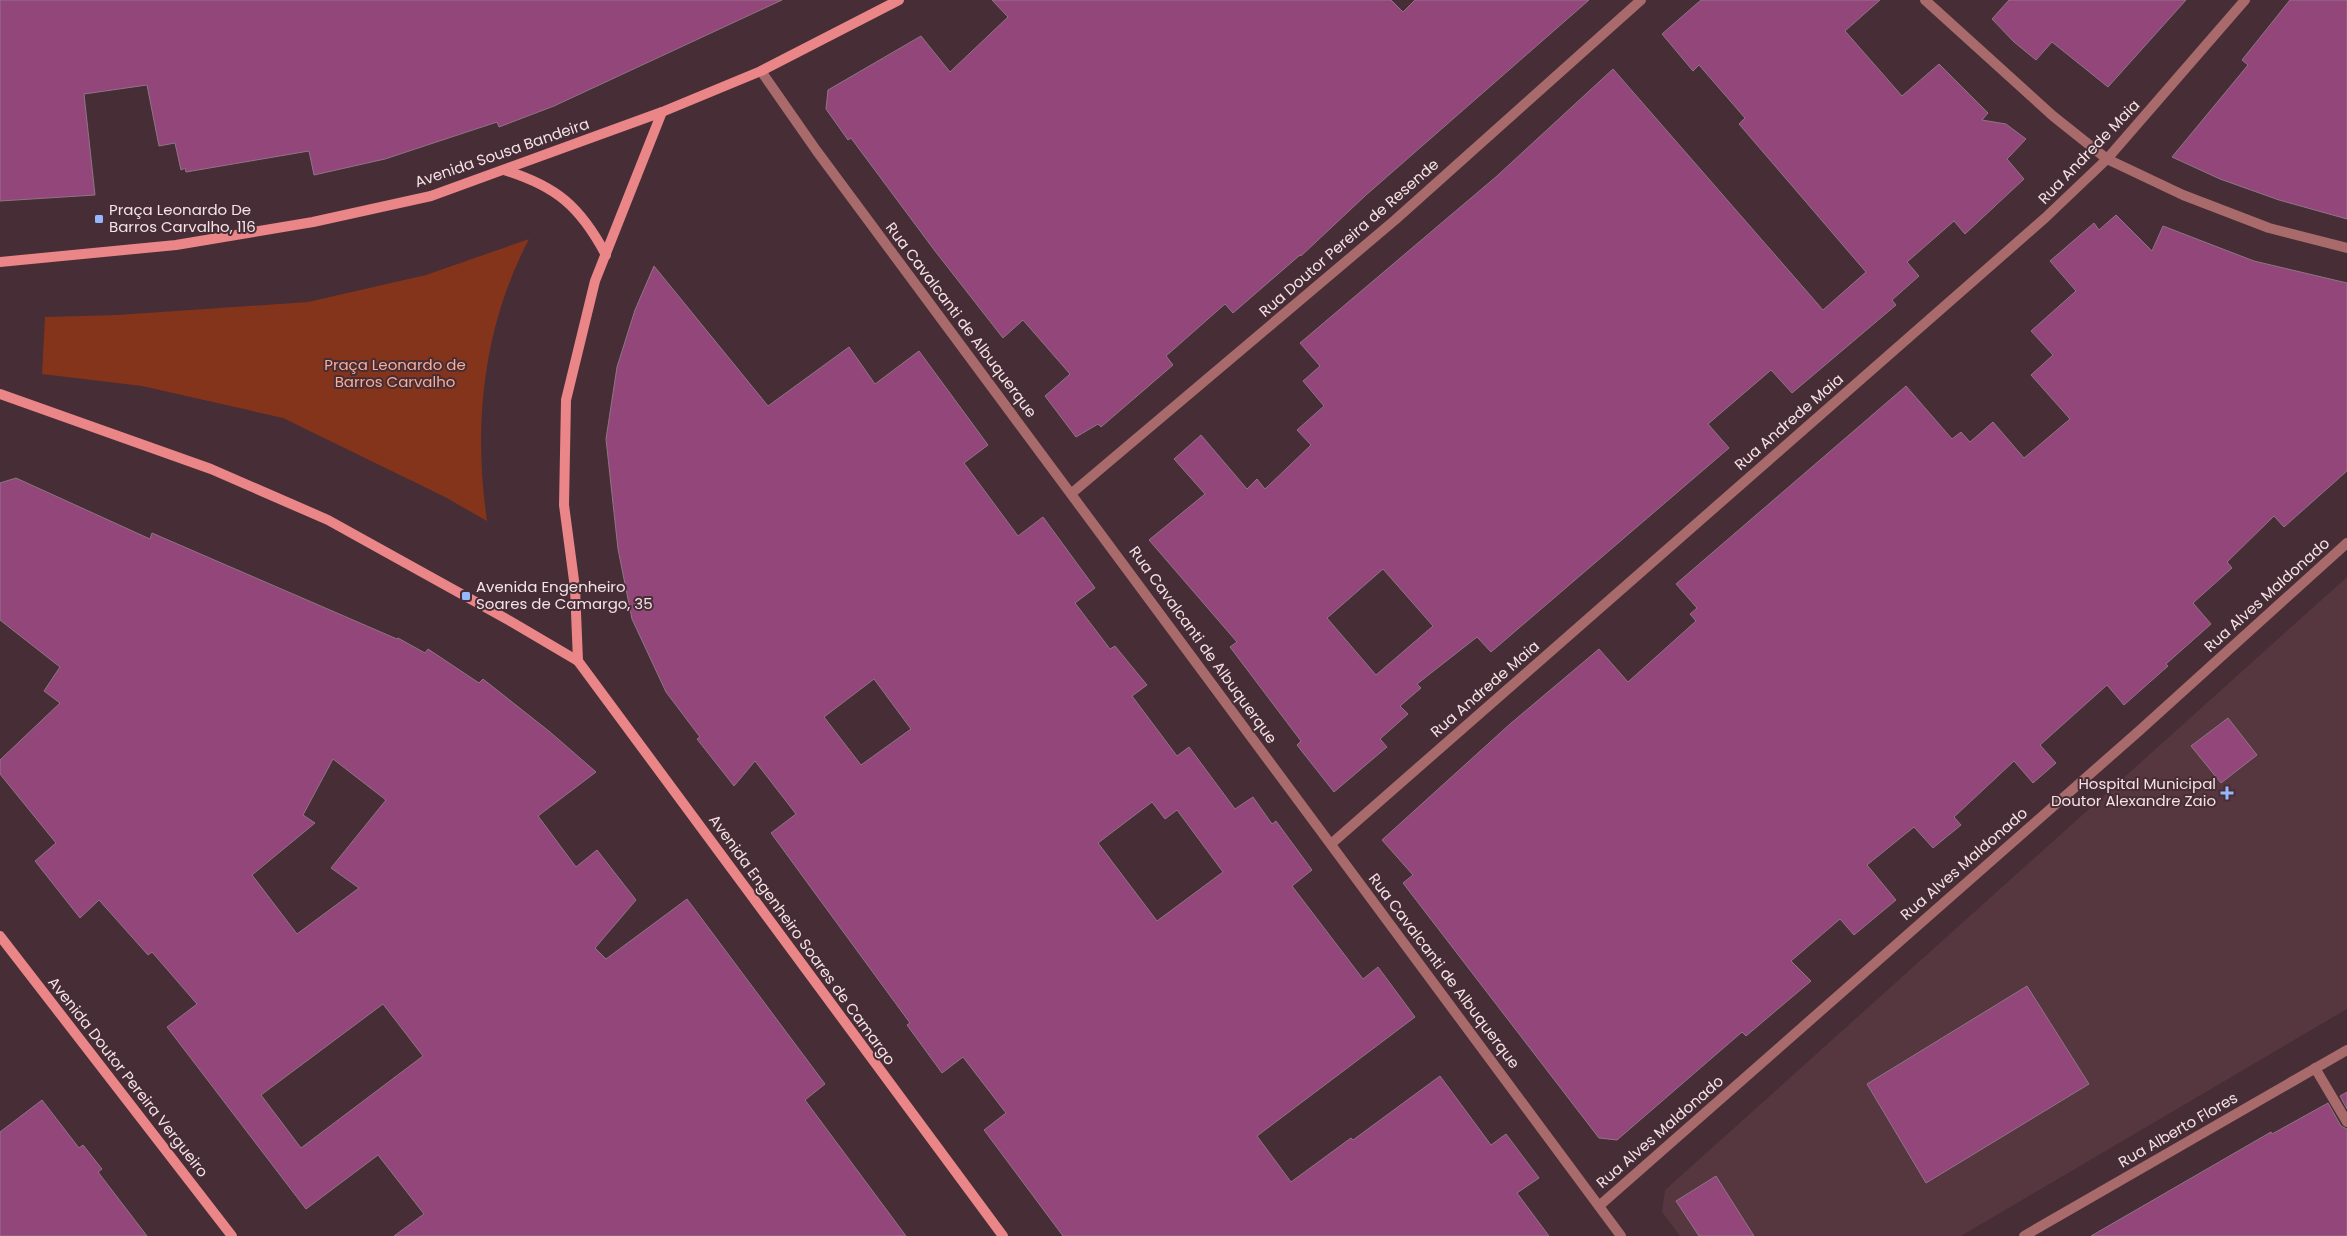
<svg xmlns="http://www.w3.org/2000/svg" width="2347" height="1236" viewBox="0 0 2347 1236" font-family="Poppins,sans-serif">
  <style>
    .built { fill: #56363f }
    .green { fill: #83341b }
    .building { fill: #92467a; stroke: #8f7585; fill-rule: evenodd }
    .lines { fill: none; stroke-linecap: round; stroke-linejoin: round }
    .lane { stroke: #a96a6b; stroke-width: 10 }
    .street { stroke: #a96a6b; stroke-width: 10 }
    .secondary { stroke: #ea8588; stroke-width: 10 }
    .poi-dot { fill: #96b6fd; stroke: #472d35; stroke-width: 2 }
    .labels { text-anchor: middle; stroke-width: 4; stroke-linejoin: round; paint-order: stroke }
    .street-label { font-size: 15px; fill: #f4e2e7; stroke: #472d35 }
    .poi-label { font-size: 15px; fill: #f4e2e7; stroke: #472d35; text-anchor: start }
    .park-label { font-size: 15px; fill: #f5ad97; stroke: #472d35 }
  </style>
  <rect width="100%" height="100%" fill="#472d35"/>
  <!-- built -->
  <path class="built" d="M 2347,577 L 2347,1009 L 1961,1236 L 1680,1236 L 1662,1212 L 1665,1190 Z"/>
  <!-- green -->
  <path class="green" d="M 529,239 C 483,327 473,424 487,521 L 445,497 L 283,418 L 142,386 L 42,374 L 45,317 L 117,315 L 308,302 L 426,275 Z"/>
  <!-- building -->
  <g class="building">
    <path d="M 0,0 L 782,0 L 554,106 L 499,127 L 497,122 L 385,159 L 314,175 L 309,151 L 186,172 L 185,168 L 181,170 L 175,143 L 159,146 L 147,85 L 84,94 L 95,195 L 0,201 Z"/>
    <path d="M 992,0 L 1391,0 L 1403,12 L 1415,0 L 1589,0 L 1366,195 L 1301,256 L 1300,255 L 1233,313 L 1225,304 L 1166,356 L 1173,365 L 1101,427 L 1098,424 L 1076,437 L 1045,396 L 1070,374 L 1023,320 L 1003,338 L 935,251 L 851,138 L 848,140 L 826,109 L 828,90 L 921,36 L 950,72 L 1008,17 Z"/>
    <path d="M 1701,0 L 1880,0 L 1845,31 L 1902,96 L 1939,64 L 1988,113 L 1982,120 L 2006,124 L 2026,139 L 2007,159 L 2024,179 L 1965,234 L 1954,221 L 1907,262 L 1919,276 L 1892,300 L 1896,305 L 1792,393 L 1771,370 L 1708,424 L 1729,448 L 1491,652 L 1477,637 L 1417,684 L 1421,688 L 1400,706 L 1408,714 L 1380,739 L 1387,747 L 1334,792 L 1297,745 L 1301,741 L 1230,647 L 1237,642 L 1149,540 L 1205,494 L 1174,459 L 1201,435 L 1247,489 L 1257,479 L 1265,489 L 1311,445 L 1297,430 L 1324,406 L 1303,381 L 1320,366 L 1300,343 L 1497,176 L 1613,69 L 1823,310 L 1866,272 L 1739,124 L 1745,118 L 1699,65 L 1693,71 L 1662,34 ZM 1383,569 L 1433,626 L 1376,675 L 1327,618 Z"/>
    <path d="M 2009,0 L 2186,0 L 2108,87 L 2052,42 L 2036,60 L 2014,42 L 1992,19 Z"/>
    <path d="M 2290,0 L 2347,0 L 2347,219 L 2279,200 L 2220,179 L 2172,157 L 2248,65 L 2242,60 Z"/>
    <path d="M 2116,215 L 2152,251 L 2163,226 L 2254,261 L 2347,283 L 2347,471 L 2284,527 L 2274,516 L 2227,562 L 2232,568 L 2193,603 L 2211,624 L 2166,664 L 2168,666 L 2124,705 L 2107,685 L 2040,745 L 2056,763 L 2033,783 L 2014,761 L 1954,817 L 1961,825 L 1933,848 L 1914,827 L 1867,865 L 1896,900 L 1854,935 L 1840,919 L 1791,961 L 1811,981 L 1746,1036 L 1742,1032 L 1617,1140 L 1599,1138 L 1403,883 L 1413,875 L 1382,840 L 1510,724 L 1599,649 L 1628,682 L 1696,621 L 1690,614 L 1697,608 L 1676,584 L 1906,386 L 1952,439 L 1961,432 L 1970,442 L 1993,422 L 2024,458 L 2070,419 L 2031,375 L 2053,355 L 2031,331 L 2076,291 L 2050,261 L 2094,223 L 2099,230 Z"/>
    <path d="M 654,266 L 768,406 L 849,347 L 875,384 L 919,351 L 988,445 L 964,463 L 1018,536 L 1043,517 L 1095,588 L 1075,603 L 1110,649 L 1115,646 L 1147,685 L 1132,696 L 1177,756 L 1189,747 L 1235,809 L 1253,797 L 1272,824 L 1276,821 L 1312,870 L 1292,886 L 1363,979 L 1378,967 L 1415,1017 L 1257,1136 L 1291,1182 L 1351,1138 L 1353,1140 L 1440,1076 L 1491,1145 L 1506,1134 L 1539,1178 L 1517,1193 L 1549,1236 L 1063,1236 L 984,1130 L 1006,1113 L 963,1057 L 942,1073 L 907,1025 L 910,1023 L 771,833 L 796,814 L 755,761 L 734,786 L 697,739 L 700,737 L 666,692 L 632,619 L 618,549 L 606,439 L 617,367 L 635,310 ZM 874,679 L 911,729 L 861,765 L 824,717 ZM 1152,802 L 1165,819 L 1177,810 L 1223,872 L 1157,921 L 1098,843 Z"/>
    <path d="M 16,478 L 150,539 L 152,533 L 397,639 L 398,638 L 425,653 L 428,649 L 479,683 L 483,679 L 550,732 L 596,772 L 538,816 L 576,867 L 597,850 L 636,900 L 595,948 L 606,959 L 687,899 L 825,1084 L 805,1100 L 906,1236 L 394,1236 L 424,1214 L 378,1155 L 306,1209 L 167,1027 L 197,1004 L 152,952 L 148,955 L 99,900 L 80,918 L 35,861 L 56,843 L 0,774 L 0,760 L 60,703 L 44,691 L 60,667 L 0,620 L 0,483 ZM 333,759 L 386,800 L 331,868 L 359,888 L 297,934 L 252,875 L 315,823 L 303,815 ZM 383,1004 L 423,1056 L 301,1148 L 261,1095 Z"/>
    <path d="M 2228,718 L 2257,755 L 2221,783 L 2191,746 Z"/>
    <path d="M 2027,986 L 2089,1084 L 1926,1183 L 1867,1084 Z"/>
    <path d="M 2347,1092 L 2347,1109 L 2340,1096 Z"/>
    <path d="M 42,1100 L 79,1148 L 83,1145 L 102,1169 L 98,1172 L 147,1236 L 0,1236 L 0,1132 Z"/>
    <path d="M 2328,1103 L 2341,1126 L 2347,1129 L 2347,1236 L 2091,1236 L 2271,1132 L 2272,1134 Z"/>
    <path d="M 1716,1176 L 1754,1236 L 1699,1236 L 1676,1201 Z"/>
  </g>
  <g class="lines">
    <!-- lane -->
    <path class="lane" d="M 2315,1068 L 2347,1122"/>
    <!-- street -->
    <g class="street">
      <path d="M 1925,0 L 2053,116 L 2107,159 L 2183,195 L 2269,228 L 2347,248"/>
      <path d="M 761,71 L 816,150 L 1621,1236"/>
      <path d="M 1072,493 L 1395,220 L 1641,0"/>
      <path d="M 1331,844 L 2045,218 L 2107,159 L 2245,0"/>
      <path d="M 1599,1206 L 2139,731 L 2347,543"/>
      <path d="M 2024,1236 L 2347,1050"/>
    </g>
    <!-- secondary -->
    <g class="secondary">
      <path d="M 504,170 C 556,186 580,206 606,255"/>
      <path d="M 0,262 L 176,245 L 313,222 L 431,196 L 662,112 L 761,71 L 899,0"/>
      <path d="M 0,394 L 211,469 L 328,520 L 510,621 L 578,661 L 1003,1236"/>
      <path d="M 578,661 L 575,588 L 564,505 L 566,400 L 595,281 L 662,112"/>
      <path d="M 0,936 L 232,1236"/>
    </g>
  </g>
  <!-- markers -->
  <g class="poi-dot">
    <rect x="94" y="214" width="10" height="10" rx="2.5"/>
    <rect x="461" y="591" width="10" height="10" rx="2.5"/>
    <path d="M2224.5 785.5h5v5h5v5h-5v5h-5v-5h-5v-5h5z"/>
  </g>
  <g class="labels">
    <!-- street labels -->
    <g class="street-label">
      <text transform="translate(2089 152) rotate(-46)" y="5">Rua Andrede Maia</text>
      <text transform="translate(502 153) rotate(-19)" y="5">Avenida Sousa Bandeira</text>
      <text transform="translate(1349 238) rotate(-41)" y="5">Rua Doutor Pereira de Resende</text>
      <text transform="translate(961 320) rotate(53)" y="5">Rua Cavalcanti de Albuquerque</text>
      <text transform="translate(1789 422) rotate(-41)" y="5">Rua Andrede Maia</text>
      <text transform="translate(2267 595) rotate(-42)" y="5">Rua Alves Maldonado</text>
      <text transform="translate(1203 645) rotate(54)" y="5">Rua Cavalcanti de Albuquerque</text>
      <text transform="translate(1485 689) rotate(-41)" y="5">Rua Andrede Maia</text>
      <text transform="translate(1964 864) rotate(-41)" y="5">Rua Alves Maldonado</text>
      <text transform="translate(802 940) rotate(54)" y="5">Avenida Engenheiro Soares de Camargo</text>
      <text transform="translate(1444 971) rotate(53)" y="5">Rua Cavalcanti de Albuquerque</text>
      <text transform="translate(128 1077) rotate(52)" y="5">Avenida Doutor Pereira Vergueiro</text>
      <text transform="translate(2178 1130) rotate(-30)" y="5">Rua Alberto Flores</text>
      <text transform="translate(1660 1132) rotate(-41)" y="5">Rua Alves Maldonado</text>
    </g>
    <!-- poi labels -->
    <g class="poi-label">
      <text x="109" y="215">Praça Leonardo De<tspan x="109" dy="17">Barros Carvalho, 116</tspan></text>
      <text x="476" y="592">Avenida Engenheiro<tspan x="476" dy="17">Soares de Camargo, 35</tspan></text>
      <text x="2216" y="789" text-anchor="end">Hospital Municipal<tspan x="2216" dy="17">Doutor Alexandre Zaio</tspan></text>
    </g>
    <!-- park labels -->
    <g class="park-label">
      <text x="395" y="370">Praça Leonardo de<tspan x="395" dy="17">Barros Carvalho</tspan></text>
    </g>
  </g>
</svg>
